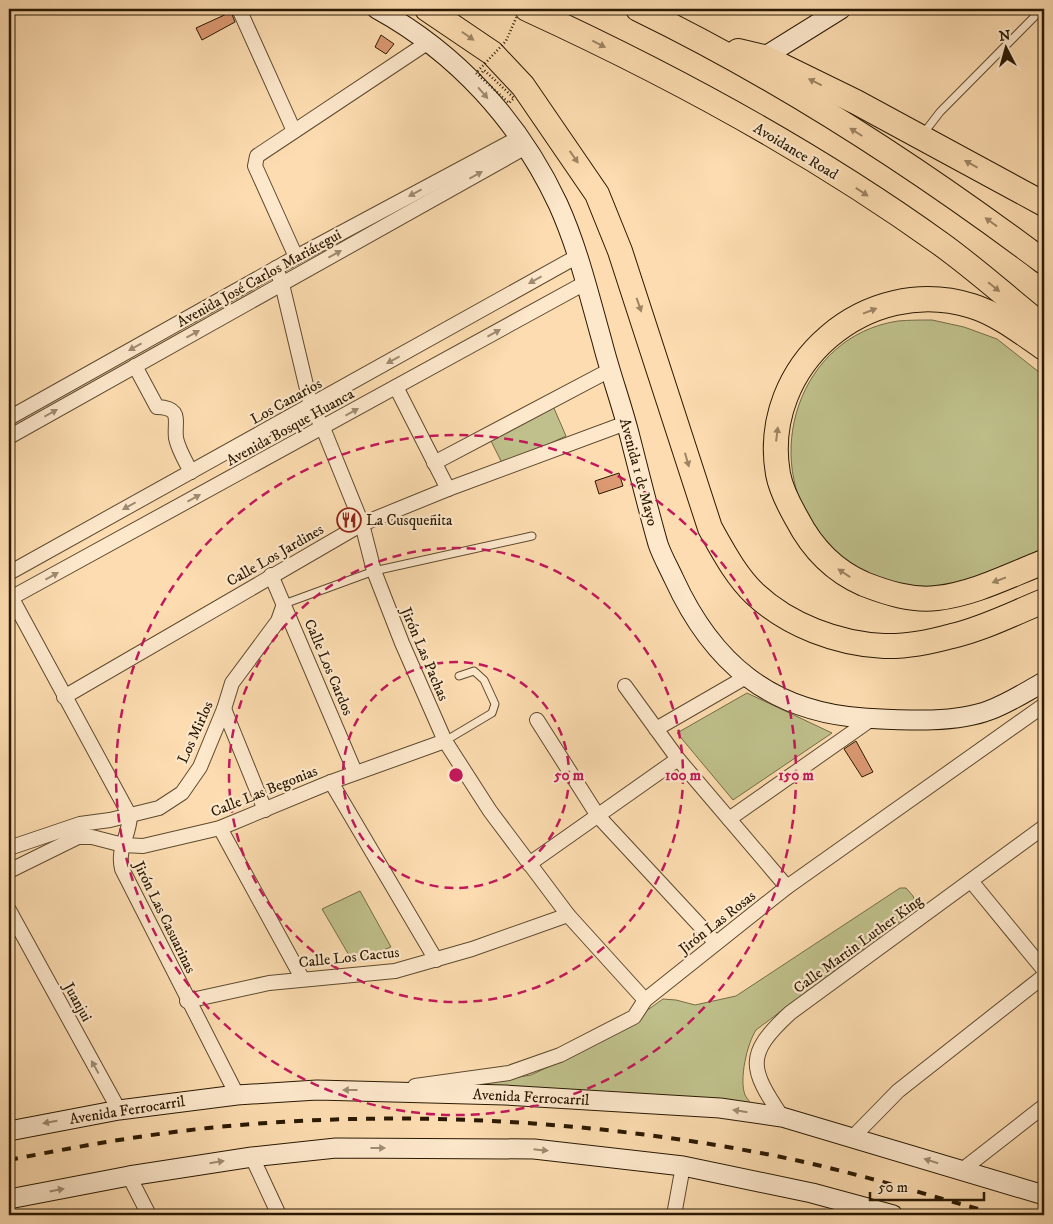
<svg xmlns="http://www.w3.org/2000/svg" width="1053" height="1224" viewBox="0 0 1053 1224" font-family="'IM FELL DW Pica',serif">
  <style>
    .green { fill: #bfc08b; stroke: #746c46 }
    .building { fill: #dc9972; stroke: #2a1902 }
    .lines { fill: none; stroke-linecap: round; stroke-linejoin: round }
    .service-casing { stroke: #5e4a2e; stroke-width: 9 }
    .minor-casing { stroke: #5e4a2e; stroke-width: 16 }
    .secondary-casing { stroke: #2a1902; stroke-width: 21 }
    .motorway-casing { stroke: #2a1902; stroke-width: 26 }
    .service { stroke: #fde8cc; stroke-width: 7 }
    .minor { stroke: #fde8cc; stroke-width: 14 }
    .secondary { stroke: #fde8cc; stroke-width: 19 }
    .motorway { stroke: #fcdcb0; stroke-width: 24 }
    .rail { stroke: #2a1902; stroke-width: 4; stroke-dasharray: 9 9; stroke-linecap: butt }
    .path-bridge { stroke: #2a1902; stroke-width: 2.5; stroke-dasharray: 1 2.5; stroke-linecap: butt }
    .oneway { fill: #9e8462 }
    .oneway2 { fill: #9e8b71 }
    .ring { fill: none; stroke: #c2185b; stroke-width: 2.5; stroke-dasharray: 9 6 }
    .labels { text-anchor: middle; stroke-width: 4.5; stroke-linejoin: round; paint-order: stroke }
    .street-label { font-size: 15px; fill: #2a1902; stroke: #fde8cc }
    .poi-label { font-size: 15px; fill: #2a1902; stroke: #fde8cc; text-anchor: start }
    .centre { fill: #c2185b; stroke: #fde8cc; stroke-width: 2.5 }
    .ring-label { font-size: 15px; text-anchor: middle; font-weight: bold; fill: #c2185b; stroke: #fde8cc; stroke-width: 4.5; stroke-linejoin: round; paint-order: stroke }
  </style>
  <rect width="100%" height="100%" fill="#fcdcb0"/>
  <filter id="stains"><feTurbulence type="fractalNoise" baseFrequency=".004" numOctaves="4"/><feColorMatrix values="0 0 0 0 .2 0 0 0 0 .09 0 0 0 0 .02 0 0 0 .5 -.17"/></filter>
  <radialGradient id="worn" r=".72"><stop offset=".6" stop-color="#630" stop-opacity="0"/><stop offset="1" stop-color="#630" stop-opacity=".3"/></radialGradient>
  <!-- green -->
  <g class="green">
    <path d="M 932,320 L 964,327 L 997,339 L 1044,376 L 1044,548 C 1020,558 985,577 960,583 C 943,587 924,587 907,585 C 884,582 859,574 840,561 C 832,555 825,542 819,534 C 760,459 798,336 898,321 C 909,320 921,320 932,320 Z"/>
    <path d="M 553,406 L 566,436 L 503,465 L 489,437 Z"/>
    <path d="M 747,693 L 832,733 L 733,800 L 677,733 Z"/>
    <path d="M 900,888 L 906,888 L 913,896 L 917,907 L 911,913 L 756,1030 C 747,1044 739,1079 745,1095 C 747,1099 752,1104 754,1108 L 433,1087 L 483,1083 L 531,1075 L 605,1040 L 663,999 L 676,1000 L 695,1005 L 736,996 Z"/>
    <path d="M 360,891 L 391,947 L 353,962 L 322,909 Z"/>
  </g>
  <!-- building -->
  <g class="building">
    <path d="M 231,12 L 235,22 L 202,40 L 196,28 Z"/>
    <path d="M 381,35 L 394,44 L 386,54 L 375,47 Z"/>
    <path d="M 619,473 L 623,486 L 599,494 L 595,481 Z"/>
    <path d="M 856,741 L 873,772 L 862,777 L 844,749 Z"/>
  </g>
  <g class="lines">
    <!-- service casing -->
    <g class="service-casing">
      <g id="service">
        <path d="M 923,134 L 940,112 L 1042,9"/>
        <path d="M 284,604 L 374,571 L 532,536"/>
        <path d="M 445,741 L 492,713 L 495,704 L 484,680 L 474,671 L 459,676"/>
      </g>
    </g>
    <!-- minor casing -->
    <g class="minor-casing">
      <g id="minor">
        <path d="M 239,9 L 294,131"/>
        <path d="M 296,257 L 255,166 L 257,156 L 430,41"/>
        <path d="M 276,268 L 282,284 L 311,406 L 323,428 L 362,524 L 374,571 L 402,643 L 445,741 L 490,811 L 568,915 L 645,1000"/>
        <path d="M 135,366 L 157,407 C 183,408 174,421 176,438 C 178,449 186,462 191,472"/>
        <path d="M 396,387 L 448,489"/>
        <path d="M 9,418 L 296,257 L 520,137"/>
        <path d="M 9,437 L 526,147"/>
        <path d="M 434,463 L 610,370"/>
        <path d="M 9,573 L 578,256"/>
        <path d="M 271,575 L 355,772"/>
        <path d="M 9,593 L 130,816 C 129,837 117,848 122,869 L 237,1095"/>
        <path d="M 9,599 L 585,283"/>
        <path d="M 625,686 L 678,759 L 787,887"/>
        <path d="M 64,697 L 362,524 L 448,489 L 626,423"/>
        <path d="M 224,709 L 265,810"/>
        <path d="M 537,720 L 598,816 L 716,943"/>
        <path d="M 656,729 L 746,677"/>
        <path d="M 331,782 L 436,960"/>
        <path d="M 729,819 L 873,718"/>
        <path d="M 220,828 L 302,978"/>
        <path d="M 9,848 L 80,824 L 110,820 L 159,808 L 182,793 L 200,767 L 224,709 L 232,683 L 278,621 L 284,604"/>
        <path d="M 529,864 L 678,759"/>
        <path d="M 9,871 L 78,837 L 92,837 L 123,845 L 143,846 L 220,828 L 331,782 L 445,741"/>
        <path d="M 971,881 L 1044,970"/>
        <path d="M 9,910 L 119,1110"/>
        <path d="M 187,1001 L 269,983 L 395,971 L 472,949 L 568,915"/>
        <path d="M 415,1086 L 509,1073 L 560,1055 L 634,1017 L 645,1000 L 787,887 L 1044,705"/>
        <path d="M 782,1117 C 750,1069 744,1055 790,1013 L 1044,827"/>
        <path d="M 853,1137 L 898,1091 L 1044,976"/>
        <path d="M 252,1157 L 279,1215"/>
        <path d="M 962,1170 L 1044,1106"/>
        <path d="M 129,1176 L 149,1215"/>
        <path d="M 674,1215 L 683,1166"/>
      </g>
    </g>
    <!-- secondary casing -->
    <g class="secondary-casing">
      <g id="secondary">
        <path d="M 377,9 C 457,53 519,121 558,204 C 578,248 589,295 602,341 C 610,373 622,405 630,437 C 639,472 648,509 658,544 C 662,556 669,568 674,579 C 712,662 770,712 864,718 C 902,720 954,724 990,710 C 1009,703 1027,691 1044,682"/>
        <path d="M 764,57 L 841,9"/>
        <path d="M 9,1131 L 119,1110 L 237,1095 L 317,1090 L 505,1095 L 720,1108 L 782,1117 L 1044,1195"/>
        <path d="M 9,1199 L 129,1176 L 252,1157 L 336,1148 L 534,1149 L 683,1166 L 812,1193 L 893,1215"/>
      </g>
    </g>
    <!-- motorway casing -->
    <g class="motorway-casing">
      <g id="motorway">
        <path d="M 427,9 L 492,53 L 523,86 L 597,194 L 620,251 L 710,528 C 723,551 736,576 755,594 C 788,625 838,644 884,646 C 906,647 930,642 952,636 C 983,629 1014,613 1044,601"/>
        <path d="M 527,9 C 671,75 813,152 941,244 C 977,270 1010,300 1044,327"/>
        <path d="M 638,9 C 782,79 916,166 1044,262"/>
        <path d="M 738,51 L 764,57 L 856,102 L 1044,204"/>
        <path d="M 1044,348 C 1022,333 998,314 972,306 C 867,273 759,365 778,474 C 781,490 789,505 797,519 C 812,548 834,571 864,584 C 887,593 912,601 937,598 C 974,594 1010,575 1044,562"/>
      </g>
    </g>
    <!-- service -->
    <use href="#service" class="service"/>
    <!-- minor -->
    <use href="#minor" class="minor"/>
    <!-- secondary -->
    <use href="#secondary" class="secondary"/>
    <!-- motorway -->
    <use href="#motorway" class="motorway"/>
    <!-- rail -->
    <path class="rail" d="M 9,1160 C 75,1147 141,1135 208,1128 C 393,1109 583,1119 766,1154 C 845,1169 923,1194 1000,1215"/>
    <!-- path-bridge -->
    <path class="path-bridge" d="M 480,75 L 484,70 L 514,98 L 509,103 L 476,73 L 506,41 L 520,9"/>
  </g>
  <!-- one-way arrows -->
  <defs><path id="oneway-solid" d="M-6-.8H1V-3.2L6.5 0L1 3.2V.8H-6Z" transform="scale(1.25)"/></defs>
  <g class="oneway">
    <use href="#oneway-solid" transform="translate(468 36) rotate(35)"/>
    <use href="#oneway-solid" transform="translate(599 44) rotate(27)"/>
    <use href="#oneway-solid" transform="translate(815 82) rotate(-154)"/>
    <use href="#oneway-solid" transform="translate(856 132) rotate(-148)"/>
    <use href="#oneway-solid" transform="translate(574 157) rotate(55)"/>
    <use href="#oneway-solid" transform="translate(971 164) rotate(-151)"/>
    <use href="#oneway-solid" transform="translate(862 192) rotate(33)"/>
    <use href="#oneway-solid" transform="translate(991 222) rotate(-144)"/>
    <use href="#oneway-solid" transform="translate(994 287) rotate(39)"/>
    <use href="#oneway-solid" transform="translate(639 305) rotate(71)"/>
    <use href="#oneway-solid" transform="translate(870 311) rotate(-21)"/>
    <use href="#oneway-solid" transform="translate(777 434) rotate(-83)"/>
    <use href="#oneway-solid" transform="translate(687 460) rotate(74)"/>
    <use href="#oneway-solid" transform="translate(844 573) rotate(-146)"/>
    <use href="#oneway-solid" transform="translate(999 580) rotate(159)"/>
  </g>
  <g class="oneway2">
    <use href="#oneway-solid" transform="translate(483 93) rotate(49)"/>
    <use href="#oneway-solid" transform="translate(476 175) rotate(-29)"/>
    <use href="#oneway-solid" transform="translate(415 193) rotate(152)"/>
    <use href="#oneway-solid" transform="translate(335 254) rotate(-29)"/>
    <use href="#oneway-solid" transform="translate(535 280) rotate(151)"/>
    <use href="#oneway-solid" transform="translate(494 333) rotate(-29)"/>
    <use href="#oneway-solid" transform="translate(193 334) rotate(-29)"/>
    <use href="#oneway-solid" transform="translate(135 347) rotate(151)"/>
    <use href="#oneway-solid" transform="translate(393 360) rotate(151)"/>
    <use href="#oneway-solid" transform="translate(352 412) rotate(-29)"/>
    <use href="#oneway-solid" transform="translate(51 413) rotate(-29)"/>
    <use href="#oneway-solid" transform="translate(194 498) rotate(-29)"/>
    <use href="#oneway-solid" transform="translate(129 506) rotate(151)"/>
    <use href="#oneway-solid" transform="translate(52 576) rotate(-29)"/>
    <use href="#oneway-solid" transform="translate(95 1067) rotate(-119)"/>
    <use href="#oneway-solid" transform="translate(350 1090) rotate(-180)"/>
    <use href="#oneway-solid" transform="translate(740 1111) rotate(-171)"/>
    <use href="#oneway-solid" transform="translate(50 1122) rotate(170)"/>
    <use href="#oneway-solid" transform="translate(378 1148)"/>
    <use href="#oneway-solid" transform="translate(541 1150) rotate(6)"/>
    <use href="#oneway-solid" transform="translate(931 1161) rotate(-163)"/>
    <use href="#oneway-solid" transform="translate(217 1162) rotate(-9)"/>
    <use href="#oneway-solid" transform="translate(57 1190) rotate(-11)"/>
  </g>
  <!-- distance rings -->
  <g class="ring">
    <circle cx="456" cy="775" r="113"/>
    <circle cx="456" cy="775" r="227"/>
    <circle cx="456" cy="775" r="340"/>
  </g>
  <!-- icons -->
  <defs>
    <g id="restaurant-ring" transform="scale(1.25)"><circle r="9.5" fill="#fde8cc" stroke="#8f2418" stroke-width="1.5"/><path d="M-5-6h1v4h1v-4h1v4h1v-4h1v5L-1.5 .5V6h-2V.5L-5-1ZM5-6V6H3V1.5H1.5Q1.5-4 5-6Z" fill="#8f2418"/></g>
  </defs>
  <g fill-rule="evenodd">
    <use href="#restaurant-ring" x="349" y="520"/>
  </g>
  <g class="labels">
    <!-- street labels -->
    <g class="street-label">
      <text transform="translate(796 151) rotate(31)" y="5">Avoidance Road</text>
      <text transform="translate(259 278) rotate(-29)" y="5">Avenida José Carlos Mariátegui</text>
      <text transform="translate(286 401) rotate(-29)" y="5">Los Canarios</text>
      <text transform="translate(290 427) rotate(-29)" y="5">Avenida Bosque Huanca</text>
      <text transform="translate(639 472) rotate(75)" y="5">Avenida 1 de Mayo</text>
      <text transform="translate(275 555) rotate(-30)" y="5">Calle Los Jardines</text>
      <text transform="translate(425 654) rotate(67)" y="5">Jirón Las Pachas</text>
      <text transform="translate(329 667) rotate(67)" y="5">Calle Los Cardos</text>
      <text transform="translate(195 732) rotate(-66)" y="5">Los Mirlos</text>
      <text transform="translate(264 791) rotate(-22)" y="5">Calle Las Begonias</text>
      <text transform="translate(165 917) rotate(64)" y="5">Jirón Las Casuarinas</text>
      <text transform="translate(717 922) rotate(-38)" y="5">Jirón Las Rosas</text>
      <text transform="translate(858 944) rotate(-36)" y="5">Calle Martin Luther King</text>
      <text transform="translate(349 957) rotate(-6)" y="5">Calle Los Cactus</text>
      <text transform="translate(78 1002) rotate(61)" y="5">Juanjui</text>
      <text transform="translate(531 1097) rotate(3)" y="5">Avenida Ferrocarril</text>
      <text transform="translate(127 1110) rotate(-9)" y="5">Avenida Ferrocarril</text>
    </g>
    <!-- poi labels -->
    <g class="poi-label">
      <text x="366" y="525">La Cusqueñita</text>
    </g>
  </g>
  <circle cx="456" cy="775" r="8" class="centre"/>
  <g class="ring-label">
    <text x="569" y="780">50 m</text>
    <text x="683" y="780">100 m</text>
    <text x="796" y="780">150 m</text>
  </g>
  <!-- margin -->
  <rect width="1053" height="1224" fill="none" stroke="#fcdcb0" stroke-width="30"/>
  <rect x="10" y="10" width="1033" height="1204" fill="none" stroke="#2a1902" stroke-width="2.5"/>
  <rect x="15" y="15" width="1023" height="1194" fill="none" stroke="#2a1902"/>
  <!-- north arrow -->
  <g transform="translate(1006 48) rotate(354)" stroke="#fde8cc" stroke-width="4" paint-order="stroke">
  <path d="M0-4L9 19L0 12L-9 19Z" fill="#2a1902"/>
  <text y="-8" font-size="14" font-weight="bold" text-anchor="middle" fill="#2a1902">N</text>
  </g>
  <!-- scale -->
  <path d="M870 1192v8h114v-8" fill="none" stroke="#2a1902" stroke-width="2.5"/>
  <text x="878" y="1192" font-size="15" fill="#2a1902" stroke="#fde8cc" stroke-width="4" paint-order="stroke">50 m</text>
  <rect width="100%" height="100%" filter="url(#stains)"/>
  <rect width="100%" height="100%" fill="url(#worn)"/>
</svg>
